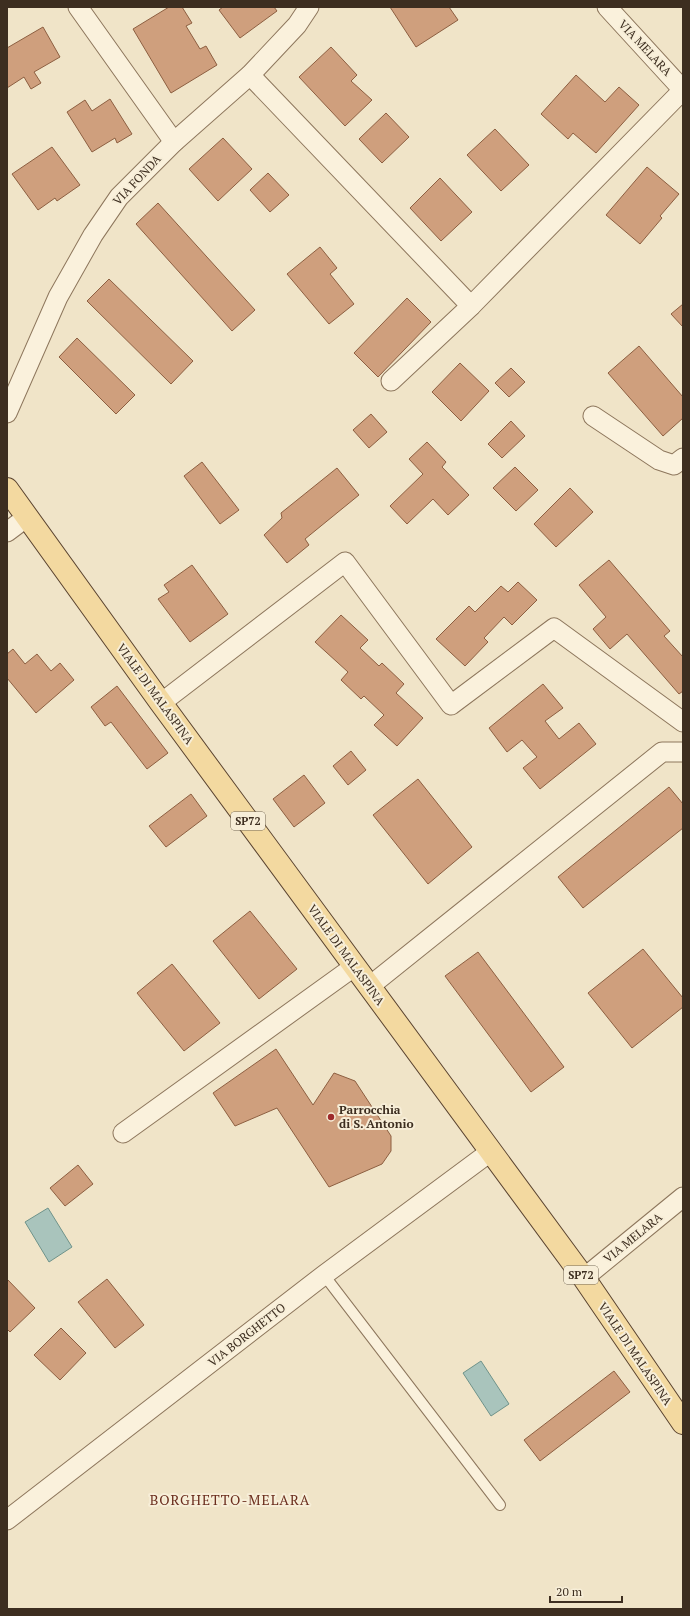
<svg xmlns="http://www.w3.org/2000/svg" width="690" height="1616" viewBox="0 0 690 1616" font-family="'PT Serif',serif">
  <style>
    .water { fill: #a9c4bc; stroke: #6f938a }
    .building { fill: #cf9f7d; stroke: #8d5f41 }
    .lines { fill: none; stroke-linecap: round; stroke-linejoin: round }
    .lane-casing { stroke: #8d765c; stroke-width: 12 }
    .street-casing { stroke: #8d765c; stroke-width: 21 }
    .primary-casing { stroke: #5b4430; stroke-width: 24 }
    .lane { stroke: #faf1dc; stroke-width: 10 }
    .street { stroke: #faf1dc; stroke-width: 19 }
    .primary { stroke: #f3d9a0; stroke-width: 22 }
    .poi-dot { fill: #9e2a2b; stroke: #f7eed8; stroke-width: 1.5 }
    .labels { text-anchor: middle; stroke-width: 4; stroke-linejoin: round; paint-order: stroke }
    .shield { fill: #f7eed8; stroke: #756857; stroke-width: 1 }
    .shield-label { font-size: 11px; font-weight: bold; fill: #3d2e20 }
    .street-label { font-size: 12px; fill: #3d2e20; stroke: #f7eed8 }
    .poi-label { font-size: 12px; font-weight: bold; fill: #3d2e20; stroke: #f7eed8; text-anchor: start }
    .quarter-label { font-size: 14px; letter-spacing: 1px; fill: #6b2e1e; stroke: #f7eed8 }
  </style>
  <rect width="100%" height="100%" fill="#f0e4c8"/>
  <!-- water -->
  <g class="water">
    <path d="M 48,1208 L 72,1247 L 49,1262 L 25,1222 Z"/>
    <path d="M 481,1361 L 509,1404 L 491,1416 L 463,1373 Z"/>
  </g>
  <!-- building -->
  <g class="building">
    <path d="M 169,7 L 182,7 L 192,23 L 186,26 L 200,49 L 206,46 L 217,65 L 171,93 L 133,29 Z"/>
    <path d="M 223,7 L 274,7 L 277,11 L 240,38 L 219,10 Z"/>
    <path d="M 390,7 L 449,7 L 458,20 L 416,47 Z"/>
    <path d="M 43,27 L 60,57 L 34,72 L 41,83 L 31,89 L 24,77 L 7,88 L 7,48 Z"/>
    <path d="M 331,47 L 357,75 L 351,81 L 372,100 L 345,126 L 299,77 Z"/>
    <path d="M 576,75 L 605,102 L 619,87 L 639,105 L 596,153 L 573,133 L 568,139 L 541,114 Z"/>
    <path d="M 110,99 L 132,134 L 117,143 L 115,138 L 92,152 L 67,112 L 85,100 L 92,111 Z"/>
    <path d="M 386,113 L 409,137 L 382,163 L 359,139 Z"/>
    <path d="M 495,129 L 529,165 L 501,191 L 467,155 Z"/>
    <path d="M 223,138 L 252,169 L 218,201 L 189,169 Z"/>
    <path d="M 52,147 L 80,185 L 57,201 L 55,198 L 38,210 L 12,174 Z"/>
    <path d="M 647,167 L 679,194 L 660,216 L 662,218 L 640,244 L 606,215 Z"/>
    <path d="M 268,173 L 289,195 L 270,212 L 250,190 Z"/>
    <path d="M 440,178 L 472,212 L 441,241 L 410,208 Z"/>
    <path d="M 158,203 L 255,310 L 232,331 L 136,224 Z"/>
    <path d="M 320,247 L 337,268 L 330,274 L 354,304 L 329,324 L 287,274 Z"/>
    <path d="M 109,279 L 193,361 L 171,384 L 87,301 Z"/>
    <path d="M 407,298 L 431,322 L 378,377 L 354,353 Z"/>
    <path d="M 683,304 L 683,327 L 671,314 Z"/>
    <path d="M 77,338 L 135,395 L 116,414 L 59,357 Z"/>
    <path d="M 639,346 L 683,397 L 683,418 L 663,436 L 608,373 Z"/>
    <path d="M 460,363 L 489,391 L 461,421 L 432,392 Z"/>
    <path d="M 511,368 L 525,382 L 509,397 L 495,383 Z"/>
    <path d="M 371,414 L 387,432 L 369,448 L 353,430 Z"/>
    <path d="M 511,421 L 525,436 L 502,458 L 488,444 Z"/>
    <path d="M 427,442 L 446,462 L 442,467 L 469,495 L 448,515 L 433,499 L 407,524 L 390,506 L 423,474 L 409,459 Z"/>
    <path d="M 202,462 L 239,510 L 220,524 L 184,476 Z"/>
    <path d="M 515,467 L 538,490 L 516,511 L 493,488 Z"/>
    <path d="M 337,468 L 359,495 L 305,539 L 309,545 L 287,563 L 264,535 L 282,518 L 281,513 Z"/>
    <path d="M 570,488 L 593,512 L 556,547 L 534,524 Z"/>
    <path d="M 609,560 L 670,631 L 664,636 L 683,657 L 683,691 L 679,694 L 627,634 L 610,649 L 593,629 L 606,617 L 579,585 Z"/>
    <path d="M 192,565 L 228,614 L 190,642 L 158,599 L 169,592 L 164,585 Z"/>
    <path d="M 518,582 L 537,600 L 512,625 L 504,617 L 484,638 L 488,642 L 465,666 L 436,639 L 469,606 L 475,612 L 501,586 L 508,592 Z"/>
    <path d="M 341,615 L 368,640 L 360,648 L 379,666 L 382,663 L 404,684 L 396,693 L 423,718 L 397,746 L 374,725 L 384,715 L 364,696 L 361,699 L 341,680 L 348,672 L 315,642 Z"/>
    <path d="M 13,649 L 25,664 L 37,654 L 51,671 L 60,663 L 74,680 L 36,713 L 7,678 L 7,654 Z"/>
    <path d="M 543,684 L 563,708 L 545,721 L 559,739 L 579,723 L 596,744 L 540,789 L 523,768 L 537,757 L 522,740 L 507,752 L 489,728 Z"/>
    <path d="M 117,686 L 168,753 L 147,769 L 111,722 L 105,726 L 91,707 Z"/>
    <path d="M 351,751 L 366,770 L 348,785 L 333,766 Z"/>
    <path d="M 304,775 L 325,803 L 294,827 L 273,799 Z"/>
    <path d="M 418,779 L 472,847 L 428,884 L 373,815 Z"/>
    <path d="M 669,787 L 683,804 L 683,828 L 583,908 L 558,877 Z"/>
    <path d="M 191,794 L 207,816 L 166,847 L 149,826 Z"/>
    <path d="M 250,911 L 297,969 L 259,999 L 213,941 Z"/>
    <path d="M 643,949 L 683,998 L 683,1007 L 632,1048 L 588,993 Z"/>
    <path d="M 478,952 L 564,1067 L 531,1092 L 445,976 Z"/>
    <path d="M 172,964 L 220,1023 L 184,1051 L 137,993 Z"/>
    <path d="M 276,1049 L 313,1105 L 334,1073 L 355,1081 L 391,1136 L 391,1151 L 382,1164 L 329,1187 L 277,1108 L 235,1126 L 213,1093 Z"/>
    <path d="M 78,1165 L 93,1184 L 65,1206 L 50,1188 Z"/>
    <path d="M 7,1279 L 35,1308 L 10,1332 L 7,1329 Z"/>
    <path d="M 107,1279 L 144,1325 L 115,1348 L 78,1302 Z"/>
    <path d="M 61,1328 L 86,1353 L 60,1380 L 34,1355 Z"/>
    <path d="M 614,1371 L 630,1392 L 540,1461 L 524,1440 Z"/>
  </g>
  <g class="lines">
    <!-- lane casing -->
    <g class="lane-casing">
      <path id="lane" d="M 324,1275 L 500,1505"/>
    </g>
    <!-- street casing -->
    <g class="street-casing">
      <g id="street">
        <path d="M 78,7 L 174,142"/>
        <path d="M 607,7 L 683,90"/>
        <path d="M 250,75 L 471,306 L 683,90"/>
        <path d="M 391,381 L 471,306"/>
        <path d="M 7,413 L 58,297 L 93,235 L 119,197 L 174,142 L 250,75 L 297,25 L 309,7"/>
        <path d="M 593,416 L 659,460 L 674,465 L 683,458"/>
        <path d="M 7,532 L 27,517"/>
        <path d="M 161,703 L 345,562 L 451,705 L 554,628 L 683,722"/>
        <path d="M 370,986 L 662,752 L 683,752"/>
        <path d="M 123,1133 L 355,966"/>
        <path d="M 584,1278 L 683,1197"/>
        <path d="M 7,1520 L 324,1275 L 490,1152"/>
      </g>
    </g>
    <!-- primary casing -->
    <g class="primary-casing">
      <path id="primary" d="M 7,489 L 161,703 L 584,1278 L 683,1423"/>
    </g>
    <!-- lane -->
    <use href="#lane" class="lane"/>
    <!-- street -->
    <use href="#street" class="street"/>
    <!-- primary -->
    <use href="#primary" class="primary"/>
  </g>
  <!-- markers -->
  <circle class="poi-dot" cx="331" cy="1117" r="4"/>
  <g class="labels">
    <!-- shield labels -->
    <g class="shield">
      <rect x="231" y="812" width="34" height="18" rx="3"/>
      <rect x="564" y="1266" width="34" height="18" rx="3"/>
    </g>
    <g class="shield-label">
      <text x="248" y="825">SP72</text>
      <text x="581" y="1279">SP72</text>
    </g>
    <!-- street labels -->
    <g class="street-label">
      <text transform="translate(645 48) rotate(47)" y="4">VIA MELARA</text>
      <text transform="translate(137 180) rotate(-47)" y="4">VIA FONDA</text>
      <text transform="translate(155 694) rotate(54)" y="4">VIALE DI MALASPINA</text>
      <text transform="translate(346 955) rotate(54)" y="4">VIALE DI MALASPINA</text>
      <text transform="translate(633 1238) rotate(-39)" y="4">VIA MELARA</text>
      <text transform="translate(247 1335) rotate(-38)" y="4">VIA BORGHETTO</text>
      <text transform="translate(635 1354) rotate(56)" y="4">VIALE DI MALASPINA</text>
    </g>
    <!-- poi labels -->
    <g class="poi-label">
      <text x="339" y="1114">Parrocchia<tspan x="339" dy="14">di S. Antonio</tspan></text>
    </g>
    <!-- quarter labels -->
    <g class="quarter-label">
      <text x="230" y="1505">BORGHETTO-MELARA</text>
    </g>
  </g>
  <!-- border -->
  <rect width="690" height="1616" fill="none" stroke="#3d2e20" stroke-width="16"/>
  <!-- scale -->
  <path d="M550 1596v6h72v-6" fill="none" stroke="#3d2e20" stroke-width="2"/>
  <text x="556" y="1596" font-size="12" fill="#3d2e20" stroke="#f7eed8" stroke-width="3" paint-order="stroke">20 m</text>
</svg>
